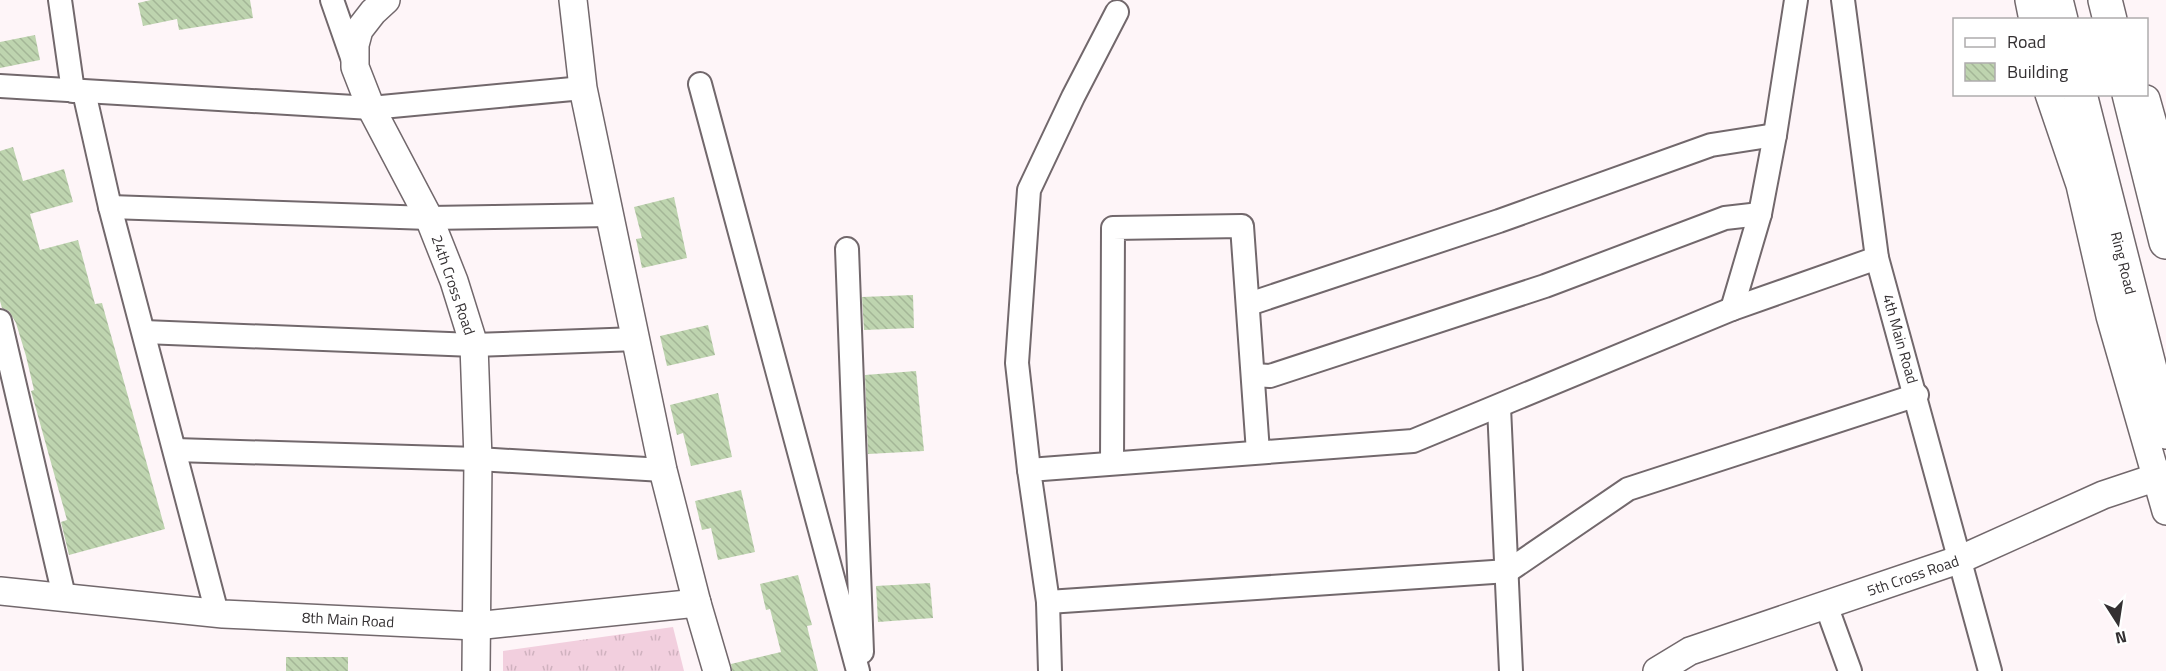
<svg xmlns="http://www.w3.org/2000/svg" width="2166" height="671" viewBox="0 0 2166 671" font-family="'Titillium Web',sans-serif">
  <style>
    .grass { fill: url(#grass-tufts) }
    .building { fill: url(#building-back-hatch) }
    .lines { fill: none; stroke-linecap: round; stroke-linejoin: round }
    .minor-casing { stroke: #72686c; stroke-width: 26 }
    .tertiary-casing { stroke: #72686c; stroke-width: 30 }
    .trunk-casing { stroke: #72686c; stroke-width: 36 }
    .minor { stroke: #fff; stroke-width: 22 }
    .tertiary { stroke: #fff; stroke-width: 27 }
    .trunk { stroke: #fff; stroke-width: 33 }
    .labels { text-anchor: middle; stroke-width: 6; stroke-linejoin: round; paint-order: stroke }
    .street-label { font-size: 15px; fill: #343032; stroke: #fff }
  </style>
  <defs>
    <pattern id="grass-tufts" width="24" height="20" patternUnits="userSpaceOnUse" patternTransform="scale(1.5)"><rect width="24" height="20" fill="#f2cfde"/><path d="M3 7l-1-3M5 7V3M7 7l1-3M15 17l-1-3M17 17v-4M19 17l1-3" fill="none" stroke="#d0b2bf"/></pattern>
    <pattern id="building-back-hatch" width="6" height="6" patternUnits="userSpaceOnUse" patternTransform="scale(1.5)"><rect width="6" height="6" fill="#bed4af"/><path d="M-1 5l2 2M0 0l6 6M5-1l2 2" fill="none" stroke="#a4b697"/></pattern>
  </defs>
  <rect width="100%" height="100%" fill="#fef5f8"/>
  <!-- grass -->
  <path class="grass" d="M 673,627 L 684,671 L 503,671 L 503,651 Z"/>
  <!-- building -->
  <g class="building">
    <path d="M 151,0 L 250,0 L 253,18 L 179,30 L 177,19 L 143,26 L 138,3 Z"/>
    <path d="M 35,35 L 40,60 L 0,68 L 0,42 Z"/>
    <path d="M 13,147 L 23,181 L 64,169 L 73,202 L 30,214 L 40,250 L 78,240 L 95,304 L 102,303 L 165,529 L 69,555 L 61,522 L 67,520 L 31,391 L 34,390 L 26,356 L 16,323 L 9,311 L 2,308 L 0,301 L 0,151 Z"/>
    <path d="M 674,197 L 687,258 L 642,268 L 636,239 L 642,238 L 634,207 Z"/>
    <path d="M 913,295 L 914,328 L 864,330 L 862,297 Z"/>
    <path d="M 708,325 L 715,355 L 667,366 L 660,336 Z"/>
    <path d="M 916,371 L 924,451 L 868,454 L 865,375 Z"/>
    <path d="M 718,393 L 732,457 L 691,466 L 683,433 L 677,435 L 670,405 Z"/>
    <path d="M 741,490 L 755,552 L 718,560 L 711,528 L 702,530 L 695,501 Z"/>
    <path d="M 798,575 L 812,625 L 807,626 L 818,671 L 732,671 L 731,664 L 781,652 L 770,609 L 766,610 L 760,584 Z"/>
    <path d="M 930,583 L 933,618 L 878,622 L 876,586 Z"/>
    <rect x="286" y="657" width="62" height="14"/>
  </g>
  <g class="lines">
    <!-- minor casing -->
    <g class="minor-casing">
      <g id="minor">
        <path d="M 60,0 L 73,91"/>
        <path d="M 332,0 L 354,63"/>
        <path d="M 1843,0 L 1877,258 L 1990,671"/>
        <path d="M 700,84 L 858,671"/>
        <path d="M 0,86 L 371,108 L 583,88"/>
        <path d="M 84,92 L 110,207 L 217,613"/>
        <path d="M 110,207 L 429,218 L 611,215"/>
        <path d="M 847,249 L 862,652"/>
        <path d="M 1249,304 L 1499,221 L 1711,145 L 1775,135"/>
        <path d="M 1732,309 L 1760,214 L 1775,135 L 1796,0"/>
        <path d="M 0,321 L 64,596"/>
        <path d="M 144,332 L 474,345 L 637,339"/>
        <path d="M 1253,375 L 1270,376 L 1545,286 L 1725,218 L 1760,214"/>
        <path d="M 1499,407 L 1511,671"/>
        <path d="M 175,450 L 478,459 L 663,470"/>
        <path d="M 1112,463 L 1113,228 L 1242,226 L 1258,452"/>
        <path d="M 1029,470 L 1017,363 L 1029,190 L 1073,97 L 1117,12"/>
        <path d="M 1048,602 L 1508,571 L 1628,489 L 1917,395"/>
        <path d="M 1826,605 L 1850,671"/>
        <path d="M 1050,671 L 1048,602 L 1029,470 L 1413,441 L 1732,309 L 1877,258"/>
      </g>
    </g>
    <!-- tertiary casing -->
    <g class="tertiary-casing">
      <g id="tertiary">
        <path d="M 386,0 L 373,12 L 359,30 L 355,45 L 355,67 L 371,108 L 429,218 L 454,281 L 474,345 L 478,459 L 476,671"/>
        <path d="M 573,0 L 583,88 L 663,470 L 697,603 L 717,671"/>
        <path d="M 2029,0 L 2033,20"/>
        <path d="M 2049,94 L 2080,185 L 2110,316 L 2166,511"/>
        <path d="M 2146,99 L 2166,170"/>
        <path d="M 0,591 L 223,614 L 475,626 L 697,603"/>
        <path d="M 1657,671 L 1690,651 L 1961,559 L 2103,495 L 2166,474"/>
      </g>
    </g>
    <!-- trunk casing -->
    <g class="trunk-casing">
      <g id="trunk">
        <path d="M 2056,0 L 2061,20"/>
        <path d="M 2105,0 L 2110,20"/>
        <path d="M 2080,94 L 2166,432"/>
        <path d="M 2129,94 L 2166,242"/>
      </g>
    </g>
    <!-- minor -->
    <use href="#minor" class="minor"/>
    <!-- tertiary -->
    <use href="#tertiary" class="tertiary"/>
    <!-- trunk -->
    <use href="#trunk" class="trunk"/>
  </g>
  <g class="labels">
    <!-- street labels -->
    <g class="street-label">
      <text transform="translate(2123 263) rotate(76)" y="5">Ring Road</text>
      <text transform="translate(453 285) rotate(71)" y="5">24th Cross Road</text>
      <text transform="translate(1900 339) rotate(74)" y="5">4th Main Road</text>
      <text transform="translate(1913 576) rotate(-19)" y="5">5th Cross Road</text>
      <text transform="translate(348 620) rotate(3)" y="5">8th Main Road</text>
    </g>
  </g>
  <!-- legend -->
  <rect x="1953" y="18" width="195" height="78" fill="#ffffff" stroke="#aeacad" stroke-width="1.5"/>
  <rect x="1965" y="38" width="30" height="9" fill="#ffffff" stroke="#aeacad" stroke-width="1.5"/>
  <text x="2007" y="48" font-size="18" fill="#343032">Road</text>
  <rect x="1965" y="63" width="30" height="18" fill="url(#building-back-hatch)" stroke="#aeacad" stroke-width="1.5"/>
  <text x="2007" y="78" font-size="18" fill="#343032">Building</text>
  <!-- north arrow -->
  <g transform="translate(2118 623) rotate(168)" stroke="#ffffff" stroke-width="4.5" paint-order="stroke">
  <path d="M0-4.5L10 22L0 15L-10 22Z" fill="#343032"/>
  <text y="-9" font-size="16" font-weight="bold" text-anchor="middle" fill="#343032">N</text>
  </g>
</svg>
